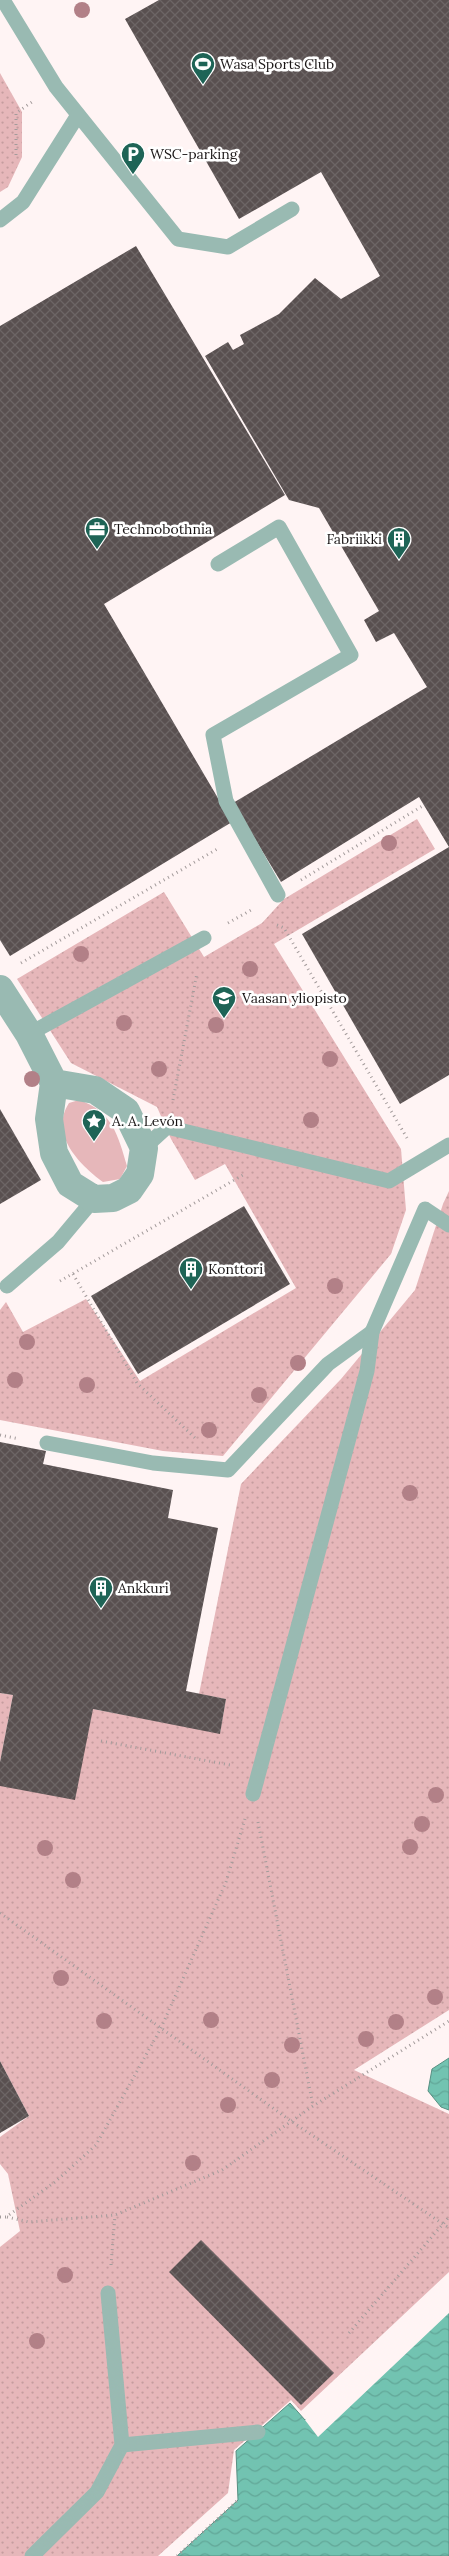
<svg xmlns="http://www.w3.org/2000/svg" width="449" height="2556" viewBox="0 0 449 2556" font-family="Lora,serif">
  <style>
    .grass { fill: #e6b7ba }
    .park { fill: url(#park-dots) }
    .water { fill: url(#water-waves); stroke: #588f82 }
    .pier { fill: #fff4f4 }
    .building { fill: url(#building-cross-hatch) }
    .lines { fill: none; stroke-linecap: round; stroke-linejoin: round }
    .path { stroke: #a39b9b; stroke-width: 3; stroke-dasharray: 1 4; stroke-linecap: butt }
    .lane { stroke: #99bab2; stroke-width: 15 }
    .street { stroke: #99bab2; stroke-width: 28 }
    .tree { fill: #b28087 }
    .labels { text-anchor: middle; stroke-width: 5; stroke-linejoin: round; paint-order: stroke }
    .poi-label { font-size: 14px; fill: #1a1616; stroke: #fff; text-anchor: start }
  </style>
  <defs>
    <pattern id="park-dots" width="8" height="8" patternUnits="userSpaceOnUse" patternTransform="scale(1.25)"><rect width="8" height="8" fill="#e6b7ba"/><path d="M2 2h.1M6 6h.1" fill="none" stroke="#c59d9f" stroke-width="1.8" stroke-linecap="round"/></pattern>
    <pattern id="water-waves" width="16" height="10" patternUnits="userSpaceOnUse" patternTransform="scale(1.25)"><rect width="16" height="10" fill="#72c3b1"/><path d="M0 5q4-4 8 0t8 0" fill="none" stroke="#62a798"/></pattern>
    <pattern id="building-cross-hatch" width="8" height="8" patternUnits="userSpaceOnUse" patternTransform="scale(1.25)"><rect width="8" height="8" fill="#595050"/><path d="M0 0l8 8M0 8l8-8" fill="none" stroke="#6c6565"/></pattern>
  </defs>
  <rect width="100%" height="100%" fill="#fff4f4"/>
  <!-- grass -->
  <path class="grass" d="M 79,1100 C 112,1111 118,1135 127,1166 L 120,1179 L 103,1182 C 79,1164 49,1134 69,1103 Z"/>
  <!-- park -->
  <g class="park">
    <path d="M 0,73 L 22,112 L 22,157 L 8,187 L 0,192 Z"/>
    <path d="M 417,819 L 435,849 L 274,944 L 401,1149 L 406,1210 L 391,1254 L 223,1456 L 163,1451 L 0,1420 L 0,1310 L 6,1302 L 23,1332 L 86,1299 L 140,1381 L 296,1288 L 225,1164 L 195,1180 L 171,1139 L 157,1107 L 71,1063 L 17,979 L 164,892 L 204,957 L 262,923 L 284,899 Z"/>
    <path d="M 449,1191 L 449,2010 L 354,2070 L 449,2114 L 449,2272 L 301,2411 L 291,2400 L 234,2450 L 228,2493 L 158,2556 L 0,2556 L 0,2247 L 20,2231 L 8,2174 L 0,2164 L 0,2137 L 29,2116 L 0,2061 L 0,1786 L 93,1709 L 220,1733 L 226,1699 L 199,1694 L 241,1484 L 341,1379 L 415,1290 L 443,1204 Z"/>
    <path d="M 0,1693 L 13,1695 L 0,1762 Z"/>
  </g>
  <!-- water -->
  <g class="water">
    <path d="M 449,2058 L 449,2110 L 441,2107 L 428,2091 L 432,2069 Z"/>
    <path d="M 449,2295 L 449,2556 L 177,2556 L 238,2500 L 236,2451 L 290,2403 L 305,2420 L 329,2411 Z"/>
  </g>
  <!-- pier -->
  <path class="pier" d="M 449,2293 L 449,2313 L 318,2437 L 305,2420 L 309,2416 L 328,2409 Z"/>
  <!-- building -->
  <g class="building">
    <path d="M 159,0 L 449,0 L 449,847 L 419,797 L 281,882 L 233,803 L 427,687 L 394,633 L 376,642 L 364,620 L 379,611 L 319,508 L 289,500 L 205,356 L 228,342 L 233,350 L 244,344 L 240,335 L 279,314 L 315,278 L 341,299 L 380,276 L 321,172 L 239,219 L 125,19 Z"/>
    <path d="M 136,246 L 285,495 L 104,604 L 232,822 L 10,956 L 0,940 L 0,326 Z"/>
    <path d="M 449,847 L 449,1075 L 400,1104 L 302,934 Z"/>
    <path d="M 0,1109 L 41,1180 L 0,1204 Z"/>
    <path d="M 244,1206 L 290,1284 L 138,1374 L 91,1296 Z"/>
    <path d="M 0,1442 L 46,1451 L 43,1464 L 173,1490 L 168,1518 L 218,1528 L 186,1691 L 226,1699 L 220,1734 L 93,1709 L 75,1800 L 0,1786 L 0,1762 L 13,1695 L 0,1693 Z"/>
    <path d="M 0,2061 L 29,2116 L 0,2133 Z"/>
    <path d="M 201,2240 L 334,2373 L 301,2405 L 169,2272 Z"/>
  </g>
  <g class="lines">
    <!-- path -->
    <g class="path">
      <path d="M 16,155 L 16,113 L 32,102"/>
      <path d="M 301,880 L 424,805"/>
      <path d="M 228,923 L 253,909"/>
      <path d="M 277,925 L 284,928 L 407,1138"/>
      <path d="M 21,963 L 219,848"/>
      <path d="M 173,1100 L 197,973"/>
      <path d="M 73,1274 L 137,1383 L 195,1438"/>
      <path d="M 60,1281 L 243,1175"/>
      <path d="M 0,1435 L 19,1439"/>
      <path d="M 101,1741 L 230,1765"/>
      <path d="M 258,1822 L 313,2106"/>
      <path d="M 0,1913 L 291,2121 L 449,2228"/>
      <path d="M 0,2217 L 6,2217 L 55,2182 L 96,2145 L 161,2028 L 226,1882 L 245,1819"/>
      <path d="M 7,2217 L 29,2222 L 115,2215 L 222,2170 L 313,2106 L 449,2021"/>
      <path d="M 111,2265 L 115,2215"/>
      <path d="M 349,2333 L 449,2217"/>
      <path d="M 177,2556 L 238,2500"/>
    </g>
    <!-- lane -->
    <g class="lane">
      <path d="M 3,0 L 56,87 L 178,239 L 228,247 L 292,209"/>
      <path d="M 0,220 L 23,202 L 78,115"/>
      <path d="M 218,564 L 279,527 L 351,655 L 213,735 L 226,801 L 278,895"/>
      <path d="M 29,1034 L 204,938"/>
      <path d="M 144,1148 L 167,1127 L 389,1181 L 449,1145"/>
      <path d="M 7,1286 L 58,1242 L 94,1199"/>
      <path d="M 47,1443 L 153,1463 L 228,1470 L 328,1364 L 372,1332"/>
      <path d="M 253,1794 L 367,1371 L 372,1332 L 425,1209 L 449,1225"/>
      <path d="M 122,2445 L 258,2432"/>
      <path d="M 32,2556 L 97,2492 L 122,2445 L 108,2293"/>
    </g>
    <!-- street -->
    <path class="street" d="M 0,989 L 29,1034 L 54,1083 L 49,1119 L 54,1153 L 70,1184 L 94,1199 L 113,1198 L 129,1190 L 140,1174 L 144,1148 L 126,1111 L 95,1090 L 54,1083"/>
  </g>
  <!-- trees -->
  <g class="tree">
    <circle cx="82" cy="10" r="8"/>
    <circle cx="389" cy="843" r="8"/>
    <circle cx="81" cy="954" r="8"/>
    <circle cx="250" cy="969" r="8"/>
    <circle cx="124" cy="1023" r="8"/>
    <circle cx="216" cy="1025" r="8"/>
    <circle cx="330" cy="1059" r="8"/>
    <circle cx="159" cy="1069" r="8"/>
    <circle cx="32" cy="1079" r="8"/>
    <circle cx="311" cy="1120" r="8"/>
    <circle cx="335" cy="1286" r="8"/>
    <circle cx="27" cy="1342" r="8"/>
    <circle cx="298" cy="1363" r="8"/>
    <circle cx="15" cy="1380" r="8"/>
    <circle cx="87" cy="1385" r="8"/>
    <circle cx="259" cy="1395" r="8"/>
    <circle cx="209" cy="1430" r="8"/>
    <circle cx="410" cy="1493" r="8"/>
    <circle cx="436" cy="1795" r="8"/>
    <circle cx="422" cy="1824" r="8"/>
    <circle cx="410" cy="1847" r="8"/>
    <circle cx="45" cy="1848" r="8"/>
    <circle cx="73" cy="1880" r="8"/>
    <circle cx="61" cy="1978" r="8"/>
    <circle cx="435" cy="1997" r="8"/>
    <circle cx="211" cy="2020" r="8"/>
    <circle cx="104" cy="2021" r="8"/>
    <circle cx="396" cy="2022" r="8"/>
    <circle cx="366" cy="2039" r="8"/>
    <circle cx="292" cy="2045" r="8"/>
    <circle cx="272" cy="2080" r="8"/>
    <circle cx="228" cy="2105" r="8"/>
    <circle cx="193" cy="2163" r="8"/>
    <circle cx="65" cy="2275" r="8"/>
    <circle cx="37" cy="2341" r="8"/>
  </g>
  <!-- icons -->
  <defs>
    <g id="stadium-pin" transform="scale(1.25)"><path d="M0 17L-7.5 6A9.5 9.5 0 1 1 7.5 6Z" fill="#1e6456" stroke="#fff"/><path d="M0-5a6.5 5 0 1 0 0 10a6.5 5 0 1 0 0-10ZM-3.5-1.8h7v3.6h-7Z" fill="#fff"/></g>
    <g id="parking-pin" transform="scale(1.25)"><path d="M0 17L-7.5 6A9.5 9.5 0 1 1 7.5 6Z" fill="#1e6456" stroke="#fff"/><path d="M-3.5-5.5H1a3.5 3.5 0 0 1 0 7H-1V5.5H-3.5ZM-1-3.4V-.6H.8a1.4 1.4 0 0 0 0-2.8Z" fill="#fff"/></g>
    <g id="office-pin" transform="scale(1.25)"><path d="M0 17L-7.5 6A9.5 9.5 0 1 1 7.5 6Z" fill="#1e6456" stroke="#fff"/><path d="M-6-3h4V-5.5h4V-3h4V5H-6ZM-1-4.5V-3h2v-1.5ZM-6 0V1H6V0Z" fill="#fff"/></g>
    <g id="building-pin" transform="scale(1.25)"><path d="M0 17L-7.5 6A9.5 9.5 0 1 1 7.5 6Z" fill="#1e6456" stroke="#fff"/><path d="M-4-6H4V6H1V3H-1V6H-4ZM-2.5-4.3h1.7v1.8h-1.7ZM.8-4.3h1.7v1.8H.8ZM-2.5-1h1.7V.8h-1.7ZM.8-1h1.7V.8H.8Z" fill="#fff"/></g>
    <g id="university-pin" transform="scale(1.25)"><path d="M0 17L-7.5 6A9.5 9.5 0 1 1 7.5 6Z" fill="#1e6456" stroke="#fff"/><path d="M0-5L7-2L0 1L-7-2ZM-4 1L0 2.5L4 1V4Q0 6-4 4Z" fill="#fff"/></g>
    <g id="sight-pin" transform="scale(1.25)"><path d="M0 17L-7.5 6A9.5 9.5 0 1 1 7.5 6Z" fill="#1e6456" stroke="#fff"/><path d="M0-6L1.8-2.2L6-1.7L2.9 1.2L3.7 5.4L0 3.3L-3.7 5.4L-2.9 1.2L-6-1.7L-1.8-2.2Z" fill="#fff"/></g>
  </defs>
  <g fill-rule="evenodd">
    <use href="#stadium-pin" x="203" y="64"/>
    <use href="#parking-pin" x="133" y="154"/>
    <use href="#office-pin" x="97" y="529"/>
    <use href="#building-pin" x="399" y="539"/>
    <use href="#university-pin" x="224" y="998"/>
    <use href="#sight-pin" x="94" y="1121"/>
    <use href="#building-pin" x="191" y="1269"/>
    <use href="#building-pin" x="101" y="1588"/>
  </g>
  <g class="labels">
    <!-- poi labels -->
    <g class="poi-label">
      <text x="220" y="69">Wasa Sports Club</text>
      <text x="150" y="159">WSC-parking</text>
      <text x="114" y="534">Technobothnia</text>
      <text x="382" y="544" text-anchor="end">Fabriikki</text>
      <text x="242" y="1003">Vaasan yliopisto</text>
      <text x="112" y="1126">A. A. Levón</text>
      <text x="208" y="1274">Konttori</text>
      <text x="118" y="1593">Ankkuri</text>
    </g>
  </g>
</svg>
